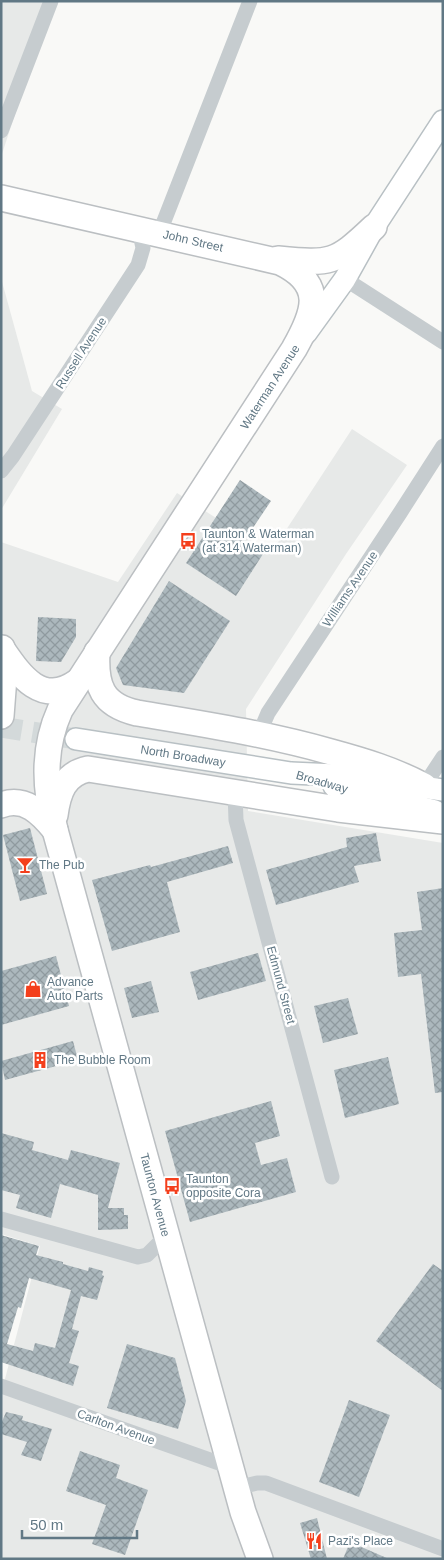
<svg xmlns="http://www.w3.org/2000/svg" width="444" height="1560" viewBox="0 0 444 1560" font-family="Arial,sans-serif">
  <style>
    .built { fill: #e7e9e8 }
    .building { fill: url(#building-cross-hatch); fill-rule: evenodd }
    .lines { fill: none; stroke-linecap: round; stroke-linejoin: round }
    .secondary-tunnel { stroke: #d3d9da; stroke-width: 21; stroke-dasharray: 21 11; stroke-linecap: butt }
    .secondary-casing { stroke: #b8c0c4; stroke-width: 24 }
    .trunk-casing { stroke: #bbbfc2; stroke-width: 28 }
    .minor { stroke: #c6cccf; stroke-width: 15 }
    .secondary { stroke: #fff; stroke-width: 21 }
    .trunk { stroke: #fff; stroke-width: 25 }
    .labels { text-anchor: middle; stroke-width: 5; stroke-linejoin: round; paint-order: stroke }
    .street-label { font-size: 12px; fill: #617885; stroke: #fff }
    .poi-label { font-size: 12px; fill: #617885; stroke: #fff; text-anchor: start }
  </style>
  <defs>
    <pattern id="building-cross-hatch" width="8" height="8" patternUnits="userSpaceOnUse" patternTransform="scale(1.25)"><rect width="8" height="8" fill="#acb8bd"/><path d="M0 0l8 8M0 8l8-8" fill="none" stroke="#8f9a9f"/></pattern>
  </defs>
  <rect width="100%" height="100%" fill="#f9f9f7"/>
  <!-- built -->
  <g class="built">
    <path d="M 1,1 L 52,1 L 1,157 Z"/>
    <path d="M 1,278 L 32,391 L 62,409 L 1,510 Z"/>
    <path d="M 352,429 L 407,465 L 346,554 L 246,709 L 248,811 L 443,843 L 443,1559 L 1,1559 L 1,1394 L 40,1246 L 1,1234 L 1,542 L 118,582 L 177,493 L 271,553 Z"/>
  </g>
  <!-- building -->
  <g class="building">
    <path d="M 240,480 L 271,501 L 244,541 L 263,554 L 236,596 L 186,563 Z"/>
    <path d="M 169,581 L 230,621 L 184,693 L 123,685 L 116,668 Z"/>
    <path d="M 38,617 L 76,619 L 76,637 L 61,662 L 36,661 Z"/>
    <path d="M 30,828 L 47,894 L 20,901 L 3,835 Z"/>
    <path d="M 376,833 L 381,861 L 354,866 L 359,882 L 276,905 L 266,870 L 347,847 L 346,838 Z"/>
    <path d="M 228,846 L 233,863 L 167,882 L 180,932 L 112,951 L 92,880 L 150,865 L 151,867 Z"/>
    <path d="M 443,888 L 443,1092 L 435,1093 L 421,974 L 398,977 L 394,933 L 422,930 L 417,892 Z"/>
    <path d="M 258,953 L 266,981 L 198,1000 L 190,972 Z"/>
    <path d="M 56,956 L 69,1006 L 1,1025 L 1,971 Z"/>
    <path d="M 151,981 L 159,1012 L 132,1018 L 124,988 Z"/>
    <path d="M 348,998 L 358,1034 L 323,1043 L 314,1006 Z"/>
    <path d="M 73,1041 L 78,1060 L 5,1080 L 1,1061 Z"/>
    <path d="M 388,1057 L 399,1104 L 345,1118 L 334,1070 Z"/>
    <path d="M 271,1101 L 280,1136 L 255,1143 L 261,1165 L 287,1158 L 296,1192 L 190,1222 L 165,1131 Z"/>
    <path d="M 1,1133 L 34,1142 L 32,1150 L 68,1160 L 71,1150 L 120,1163 L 108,1208 L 124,1208 L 124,1215 L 128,1215 L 128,1229 L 98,1230 L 98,1195 L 60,1184 L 51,1218 L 16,1208 L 20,1195 L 1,1190 Z"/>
    <path d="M 1,1235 L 39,1246 L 36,1255 L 63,1262 L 63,1264 L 88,1271 L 89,1267 L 103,1271 L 102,1275 L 104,1276 L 97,1300 L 81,1296 L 72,1329 L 79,1331 L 69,1363 L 79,1366 L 73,1386 L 1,1362 ZM 29,1278 L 71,1290 L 55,1348 L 35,1343 L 33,1351 L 7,1344 L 18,1307 L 21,1308 Z"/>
    <path d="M 433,1264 L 443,1271 L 443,1391 L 376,1341 Z"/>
    <path d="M 127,1344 L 175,1358 L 186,1401 L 178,1429 L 107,1408 Z"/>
    <path d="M 349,1400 L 390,1415 L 359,1497 L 319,1482 Z"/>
    <path d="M 6,1412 L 23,1416 L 22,1420 L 52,1429 L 41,1461 L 21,1455 L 27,1442 L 1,1434 L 1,1424 Z"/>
    <path d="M 80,1451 L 120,1465 L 116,1478 L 148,1490 L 125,1555 L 92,1544 L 106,1505 L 66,1491 Z"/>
    <path d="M 317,1518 L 327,1559 L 311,1559 L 300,1523 Z"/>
    <path d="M 350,1542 L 389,1559 L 343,1559 Z"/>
  </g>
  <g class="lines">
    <!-- secondary-tunnel -->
    <path class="secondary-tunnel" d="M 1,727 L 76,739"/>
    <!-- secondary casing -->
    <g class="secondary-casing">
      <g id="secondary">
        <path d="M 306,333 L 345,279 L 374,227 L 443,121"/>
        <path d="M 76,739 L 291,773 L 336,775 L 443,790"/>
        <path d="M 334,786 L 435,811"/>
      </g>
    </g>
    <!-- trunk casing -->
    <g class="trunk-casing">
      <g id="trunk">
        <path d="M 1,198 L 280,262 C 326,284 315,312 294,349 L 60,710 C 42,750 45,789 55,830 L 243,1512 L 260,1559"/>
        <path d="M 278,259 C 331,264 335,264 374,227"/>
        <path d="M 2,649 C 20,675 41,707 77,682"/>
        <path d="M 97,652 C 95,686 102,705 137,713 C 203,724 268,734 331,752 C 364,761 394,770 424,786"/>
        <path d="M 1,716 L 4,677 L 2,648"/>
        <path d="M 1,805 C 25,796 41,813 55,830"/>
        <path d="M 55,815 C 58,793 64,774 88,769 L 338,809 L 443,821"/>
      </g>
    </g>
    <!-- minor -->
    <g class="minor">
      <path d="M 1,131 L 51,1"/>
      <path d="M 159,234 L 250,1"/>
      <path d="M 345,279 L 443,342"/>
      <path d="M 1,471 L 13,456 L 138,265 L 143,248 L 139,229"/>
      <path d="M 259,734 L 268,713 L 400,513 L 443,446"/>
      <path d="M 424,786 L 443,757"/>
      <path d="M 235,793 L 236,820 L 332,1177"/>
      <path d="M 1,1219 L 138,1257 L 147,1255 L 166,1236"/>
      <path d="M 1,1386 L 230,1467"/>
      <path d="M 236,1488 L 257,1483 L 266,1483 L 443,1549"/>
    </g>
    <!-- secondary -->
    <use href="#secondary" class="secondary"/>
    <!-- trunk -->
    <use href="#trunk" class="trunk"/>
  </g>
  <!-- icons -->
  <defs>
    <g id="bus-bare" transform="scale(1.35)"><path d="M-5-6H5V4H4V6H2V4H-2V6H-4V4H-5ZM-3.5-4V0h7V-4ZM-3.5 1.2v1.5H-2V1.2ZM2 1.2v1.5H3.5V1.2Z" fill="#f43f1c" stroke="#fff" stroke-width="2.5" paint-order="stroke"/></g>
    <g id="bar-bare" transform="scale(1.35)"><path d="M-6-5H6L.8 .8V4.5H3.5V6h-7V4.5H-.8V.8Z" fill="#f43f1c" stroke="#fff" stroke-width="2.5" paint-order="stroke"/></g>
    <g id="shop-bare" transform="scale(1.35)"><path d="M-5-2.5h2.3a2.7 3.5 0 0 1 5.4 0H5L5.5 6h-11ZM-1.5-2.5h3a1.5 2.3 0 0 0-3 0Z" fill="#f43f1c" stroke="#fff" stroke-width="2.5" paint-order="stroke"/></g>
    <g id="building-bare" transform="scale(1.35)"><path d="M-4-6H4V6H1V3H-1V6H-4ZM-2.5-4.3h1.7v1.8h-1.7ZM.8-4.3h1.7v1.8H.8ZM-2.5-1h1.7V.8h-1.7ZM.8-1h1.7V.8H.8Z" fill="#f43f1c" stroke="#fff" stroke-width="2.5" paint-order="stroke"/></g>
    <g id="restaurant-bare" transform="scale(1.35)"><path d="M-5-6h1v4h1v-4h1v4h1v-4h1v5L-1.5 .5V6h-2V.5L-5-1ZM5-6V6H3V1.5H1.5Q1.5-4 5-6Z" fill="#f43f1c" stroke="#fff" stroke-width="2.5" paint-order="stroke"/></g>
  </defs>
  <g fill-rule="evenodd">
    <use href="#bus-bare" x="188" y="541"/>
    <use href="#bar-bare" x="25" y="865"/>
    <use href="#shop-bare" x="33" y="989"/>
    <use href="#building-bare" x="40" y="1060"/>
    <use href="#bus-bare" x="172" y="1186"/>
    <use href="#restaurant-bare" x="314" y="1541"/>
  </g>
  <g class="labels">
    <!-- street labels -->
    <g class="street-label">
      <text transform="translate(193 241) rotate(13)" y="4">John Street</text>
      <text transform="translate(81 353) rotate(-57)" y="4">Russell Avenue</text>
      <text transform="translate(270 387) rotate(-57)" y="4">Waterman Avenue</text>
      <text transform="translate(350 589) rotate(-56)" y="4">Williams Avenue</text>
      <text transform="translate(183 756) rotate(9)" y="4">North Broadway</text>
      <text transform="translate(322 782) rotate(16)" y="4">Broadway</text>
      <text transform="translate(281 985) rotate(75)" y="4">Edmund Street</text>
      <text transform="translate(155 1195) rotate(75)" y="4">Taunton Avenue</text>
      <text transform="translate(116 1427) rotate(20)" y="4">Carlton Avenue</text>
    </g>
    <!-- poi labels -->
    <g class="poi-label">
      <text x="202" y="538">Taunton &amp; Waterman<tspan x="202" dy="14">(at 314 Waterman)</tspan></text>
      <text x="39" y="869">The Pub</text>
      <text x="47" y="986">Advance<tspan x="47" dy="14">Auto Parts</tspan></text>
      <text x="54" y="1064">The Bubble Room</text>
      <text x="186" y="1183">Taunton<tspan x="186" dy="14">opposite Cora</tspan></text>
      <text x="328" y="1545">Pazi's Place</text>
    </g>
  </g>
  <!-- border -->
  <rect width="444" height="1560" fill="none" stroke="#617885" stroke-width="5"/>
  <!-- scale -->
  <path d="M22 1530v8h115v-8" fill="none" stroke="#617885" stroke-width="2.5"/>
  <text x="30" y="1530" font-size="15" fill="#617885" stroke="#ffffff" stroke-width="4" paint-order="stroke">50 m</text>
</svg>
